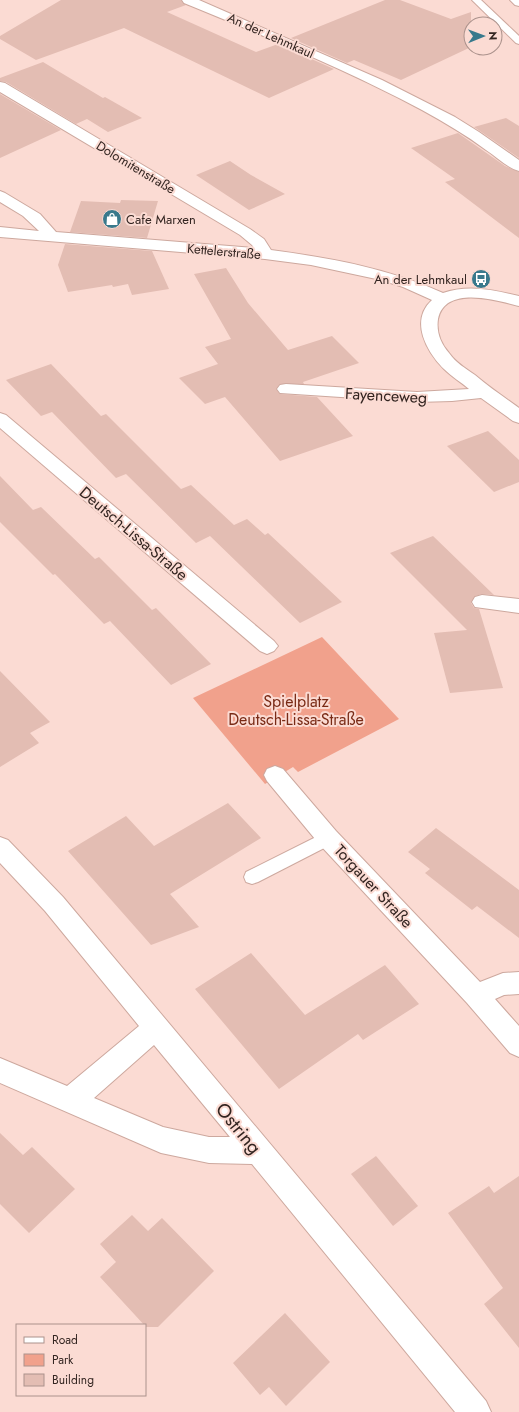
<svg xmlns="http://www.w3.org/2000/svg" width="519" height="1412" viewBox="0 0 519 1412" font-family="Jost,sans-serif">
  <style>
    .green { fill: #f1a18c }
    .building { fill: #e3bdb3 }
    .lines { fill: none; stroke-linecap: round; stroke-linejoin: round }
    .service-casing { stroke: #cda89e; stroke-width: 2 }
    .minor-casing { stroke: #cda89e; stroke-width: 2 }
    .service { fill: #fff; fill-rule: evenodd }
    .minor { fill: #fff; fill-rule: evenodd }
    .labels { text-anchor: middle; stroke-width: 4; stroke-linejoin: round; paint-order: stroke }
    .far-street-label { font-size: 13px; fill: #332521; stroke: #fbdbd3 }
    .far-poi-label { font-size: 13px; fill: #332521; stroke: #fbdbd3; text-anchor: start }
    .street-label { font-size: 16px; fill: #332521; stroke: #fbdbd3 }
    .park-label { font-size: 16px; fill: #792a15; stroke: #fbdbd3 }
    .near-street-label { font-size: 19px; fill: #332521; stroke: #fbdbd3 }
  </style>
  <rect width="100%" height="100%" fill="#fbdbd3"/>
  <!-- green -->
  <path class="green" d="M 322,637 L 399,719 L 298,772 L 293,767 L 265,784 L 193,698 Z"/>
  <!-- building -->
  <g class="building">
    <path d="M 61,0 L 181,0 L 186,5 L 167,12 L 256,52 L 278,44 L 334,69 L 269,98 L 124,28 L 36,60 L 0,39 L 0,36 Z"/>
    <path d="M 385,0 L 400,0 L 451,19 L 471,12 L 471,47 L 401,80 L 354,60 L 347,63 L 291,38 Z"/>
    <path d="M 43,62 L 103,98 L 105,97 L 142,118 L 108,132 L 87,119 L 76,124 L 6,82 L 0,81 L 0,78 Z"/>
    <path d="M 0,94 L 61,130 L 0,158 Z"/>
    <path d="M 506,118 L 519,126 L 519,158 L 474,127 Z"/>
    <path d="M 458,133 L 505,166 L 519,172 L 519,238 L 445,182 L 455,179 L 411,148 Z"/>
    <path d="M 230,161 L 251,175 L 285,194 L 249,210 L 196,175 Z"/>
    <path d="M 121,200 L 158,201 L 147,238 L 70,232 L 81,201 L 120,203 Z"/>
    <path d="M 65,244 L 152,251 L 169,289 L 132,295 L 128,284 L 113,287 L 112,285 L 68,292 L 58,265 Z"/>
    <path d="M 226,268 L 248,303 L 288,350 L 332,336 L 359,363 L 303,382 L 304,384 L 280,384 L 276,389 L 280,394 L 317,397 L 353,436 L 280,461 L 225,397 L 205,404 L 179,378 L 218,364 L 205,347 L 231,339 L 194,274 Z"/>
    <path d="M 51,364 L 101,416 L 106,414 L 181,489 L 191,485 L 234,525 L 247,519 L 265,535 L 268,533 L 342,602 L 300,623 L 210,536 L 196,543 L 126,474 L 116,478 L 52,412 L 41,416 L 6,380 Z"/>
    <path d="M 488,431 L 519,460 L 519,482 L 494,492 L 447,446 Z"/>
    <path d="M 0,476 L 33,510 L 41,507 L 95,559 L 99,557 L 152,610 L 156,608 L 211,664 L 171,685 L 110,621 L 104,624 L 55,574 L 53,575 L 0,522 Z"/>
    <path d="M 433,536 L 494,595 L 482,594 L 475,596 L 471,603 L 474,608 L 479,609 L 503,688 L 450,693 L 434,633 L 467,630 L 390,553 Z"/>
    <path d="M 0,671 L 50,722 L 30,733 L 39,743 L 0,767 Z"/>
    <path d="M 228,803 L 261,838 L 170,894 L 199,927 L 151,945 L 68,851 L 126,816 L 154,846 Z"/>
    <path d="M 436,828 L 519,890 L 519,938 L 477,906 L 472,910 L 425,873 L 430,869 L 408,852 Z"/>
    <path d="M 251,953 L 305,1015 L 385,965 L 419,1004 L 363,1040 L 358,1034 L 279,1089 L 195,989 Z"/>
    <path d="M 0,1133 L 23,1155 L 32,1147 L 75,1189 L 29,1233 L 0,1204 Z"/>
    <path d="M 376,1156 L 418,1206 L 393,1226 L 351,1174 Z"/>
    <path d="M 519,1176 L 519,1348 L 484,1304 L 503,1288 L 448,1213 L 489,1186 L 494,1193 Z"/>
    <path d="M 132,1215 L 148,1231 L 162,1218 L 214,1271 L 158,1327 L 146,1327 L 100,1277 L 116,1262 L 100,1244 Z"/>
    <path d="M 285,1313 L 330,1362 L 286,1406 L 269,1387 L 260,1395 L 233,1363 Z"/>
  </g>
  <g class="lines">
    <!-- service casing -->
    <g class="service-casing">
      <g id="service">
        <path d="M 472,0 L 481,0 L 519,36 L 519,44 L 516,43 Z"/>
        <path d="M 328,831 L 334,833 L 336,838 L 334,843 L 258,882 L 252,884 L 246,882 L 244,877 L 246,872 Z"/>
      </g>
    </g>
    <!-- minor casing -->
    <g class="minor-casing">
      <g id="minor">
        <path d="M 182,0 L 199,0 L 382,80 L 455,117 L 479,132 L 519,160 L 519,171 C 507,168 497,157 486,150 C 466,135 444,122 422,110 C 345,69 264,36 184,3 Z"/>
        <path d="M 510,0 L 519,0 L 519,6 L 515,5 Z"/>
        <path d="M 0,82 L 5,83 L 250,229 L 264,239 L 271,250 C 330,258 388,268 443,293 C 468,284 494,290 519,296 L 519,306 C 496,300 445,285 438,319 C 436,332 441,344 449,353 C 456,363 465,368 475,375 C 489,387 504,397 519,408 L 519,423 L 513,421 L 481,398 L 452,401 L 417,402 L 280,393 L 277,389 L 280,385 L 286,384 L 417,392 L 469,389 C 461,382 452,377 444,369 C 427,352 409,321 432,300 L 403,287 L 381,280 L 311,265 L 265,259 L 0,237 L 0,227 L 39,231 L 23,216 L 0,202 L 0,191 L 5,193 L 40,214 L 56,232 L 254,248 L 252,245 L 240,235 L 0,92 Z"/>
        <path d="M 0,413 L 6,415 L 274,641 L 278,646 L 274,651 L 267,654 L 260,651 L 0,428 Z"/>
        <path d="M 482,595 L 519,599 L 519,613 L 475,607 L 472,602 L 475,597 Z"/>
        <path d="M 275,766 L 283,769 L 336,831 L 480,982 L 503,973 L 519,972 L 519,994 L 504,995 L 495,999 L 519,1026 L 519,1057 L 510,1053 L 467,1003 L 320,845 L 267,781 L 264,775 L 267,769 Z"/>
        <path d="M 0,837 L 8,840 L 63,897 L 486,1401 L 491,1412 L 455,1412 L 252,1164 L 209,1163 L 161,1153 L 0,1083 L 0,1058 L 67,1086 L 139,1026 L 45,911 L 0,863 ZM 154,1045 L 230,1137 L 209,1137 L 163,1127 L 94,1098 Z"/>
      </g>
    </g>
    <!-- service -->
    <use href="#service" class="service"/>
    <!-- minor -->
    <use href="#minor" class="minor"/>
  </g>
  <!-- icons -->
  <defs>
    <g id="shop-disc" transform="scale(1)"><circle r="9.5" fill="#38798c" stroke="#fbdbd3"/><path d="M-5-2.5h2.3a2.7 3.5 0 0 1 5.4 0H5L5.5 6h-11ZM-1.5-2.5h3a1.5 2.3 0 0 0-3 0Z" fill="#fff"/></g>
    <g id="bus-disc" transform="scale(1)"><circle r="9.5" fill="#38798c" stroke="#fbdbd3"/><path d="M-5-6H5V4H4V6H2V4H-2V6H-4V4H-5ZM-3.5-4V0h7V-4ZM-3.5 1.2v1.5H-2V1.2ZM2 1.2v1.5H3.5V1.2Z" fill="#fff"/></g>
  </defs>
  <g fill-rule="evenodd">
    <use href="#shop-disc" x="112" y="219"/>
    <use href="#bus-disc" x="481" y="279"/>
  </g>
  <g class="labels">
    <!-- far-street labels -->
    <g class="far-street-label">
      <text transform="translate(271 35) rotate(24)" y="5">An der Lehmkaul</text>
      <text transform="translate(136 167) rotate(31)" y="5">Dolomitenstraße</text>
      <text transform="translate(224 251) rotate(5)" y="5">Kettelerstraße</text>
    </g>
    <!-- far-poi labels -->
    <g class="far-poi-label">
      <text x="126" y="224">Cafe Marxen</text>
      <text x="467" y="284" text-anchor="end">An der Lehmkaul</text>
    </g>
    <!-- street labels -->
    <g class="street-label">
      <text transform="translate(386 395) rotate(3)" y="6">Fayenceweg</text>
      <text transform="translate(134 533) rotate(40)" y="6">Deutsch-Lissa-Straße</text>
      <text transform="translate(374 886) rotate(47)" y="6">Torgauer Straße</text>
    </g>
    <!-- park labels -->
    <g class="park-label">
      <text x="296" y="707">Spielplatz<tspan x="296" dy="18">Deutsch-Lissa-Straße</tspan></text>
    </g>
    <!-- near-street labels -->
    <g class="near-street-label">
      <text transform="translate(239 1128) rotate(51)" y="7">Ostring</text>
    </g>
  </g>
  <!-- legend -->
  <rect x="16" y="1324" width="130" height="72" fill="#fbdbd3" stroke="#ab928c"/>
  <rect x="24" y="1337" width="20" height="6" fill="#ffffff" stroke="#ab928c"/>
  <text x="52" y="1344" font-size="12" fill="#332521">Road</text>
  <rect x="24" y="1354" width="20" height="12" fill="#f1a18c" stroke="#ab928c"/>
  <text x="52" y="1364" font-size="12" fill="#332521">Park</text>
  <rect x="24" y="1374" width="20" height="12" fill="#e3bdb3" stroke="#ab928c"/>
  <text x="52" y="1384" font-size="12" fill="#332521">Building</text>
  <!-- north arrow -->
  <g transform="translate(483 36) rotate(89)"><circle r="19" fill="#fbdbd3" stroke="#ab928c"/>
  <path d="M0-3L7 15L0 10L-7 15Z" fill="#38798c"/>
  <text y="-6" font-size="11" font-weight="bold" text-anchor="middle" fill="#332521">N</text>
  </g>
</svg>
